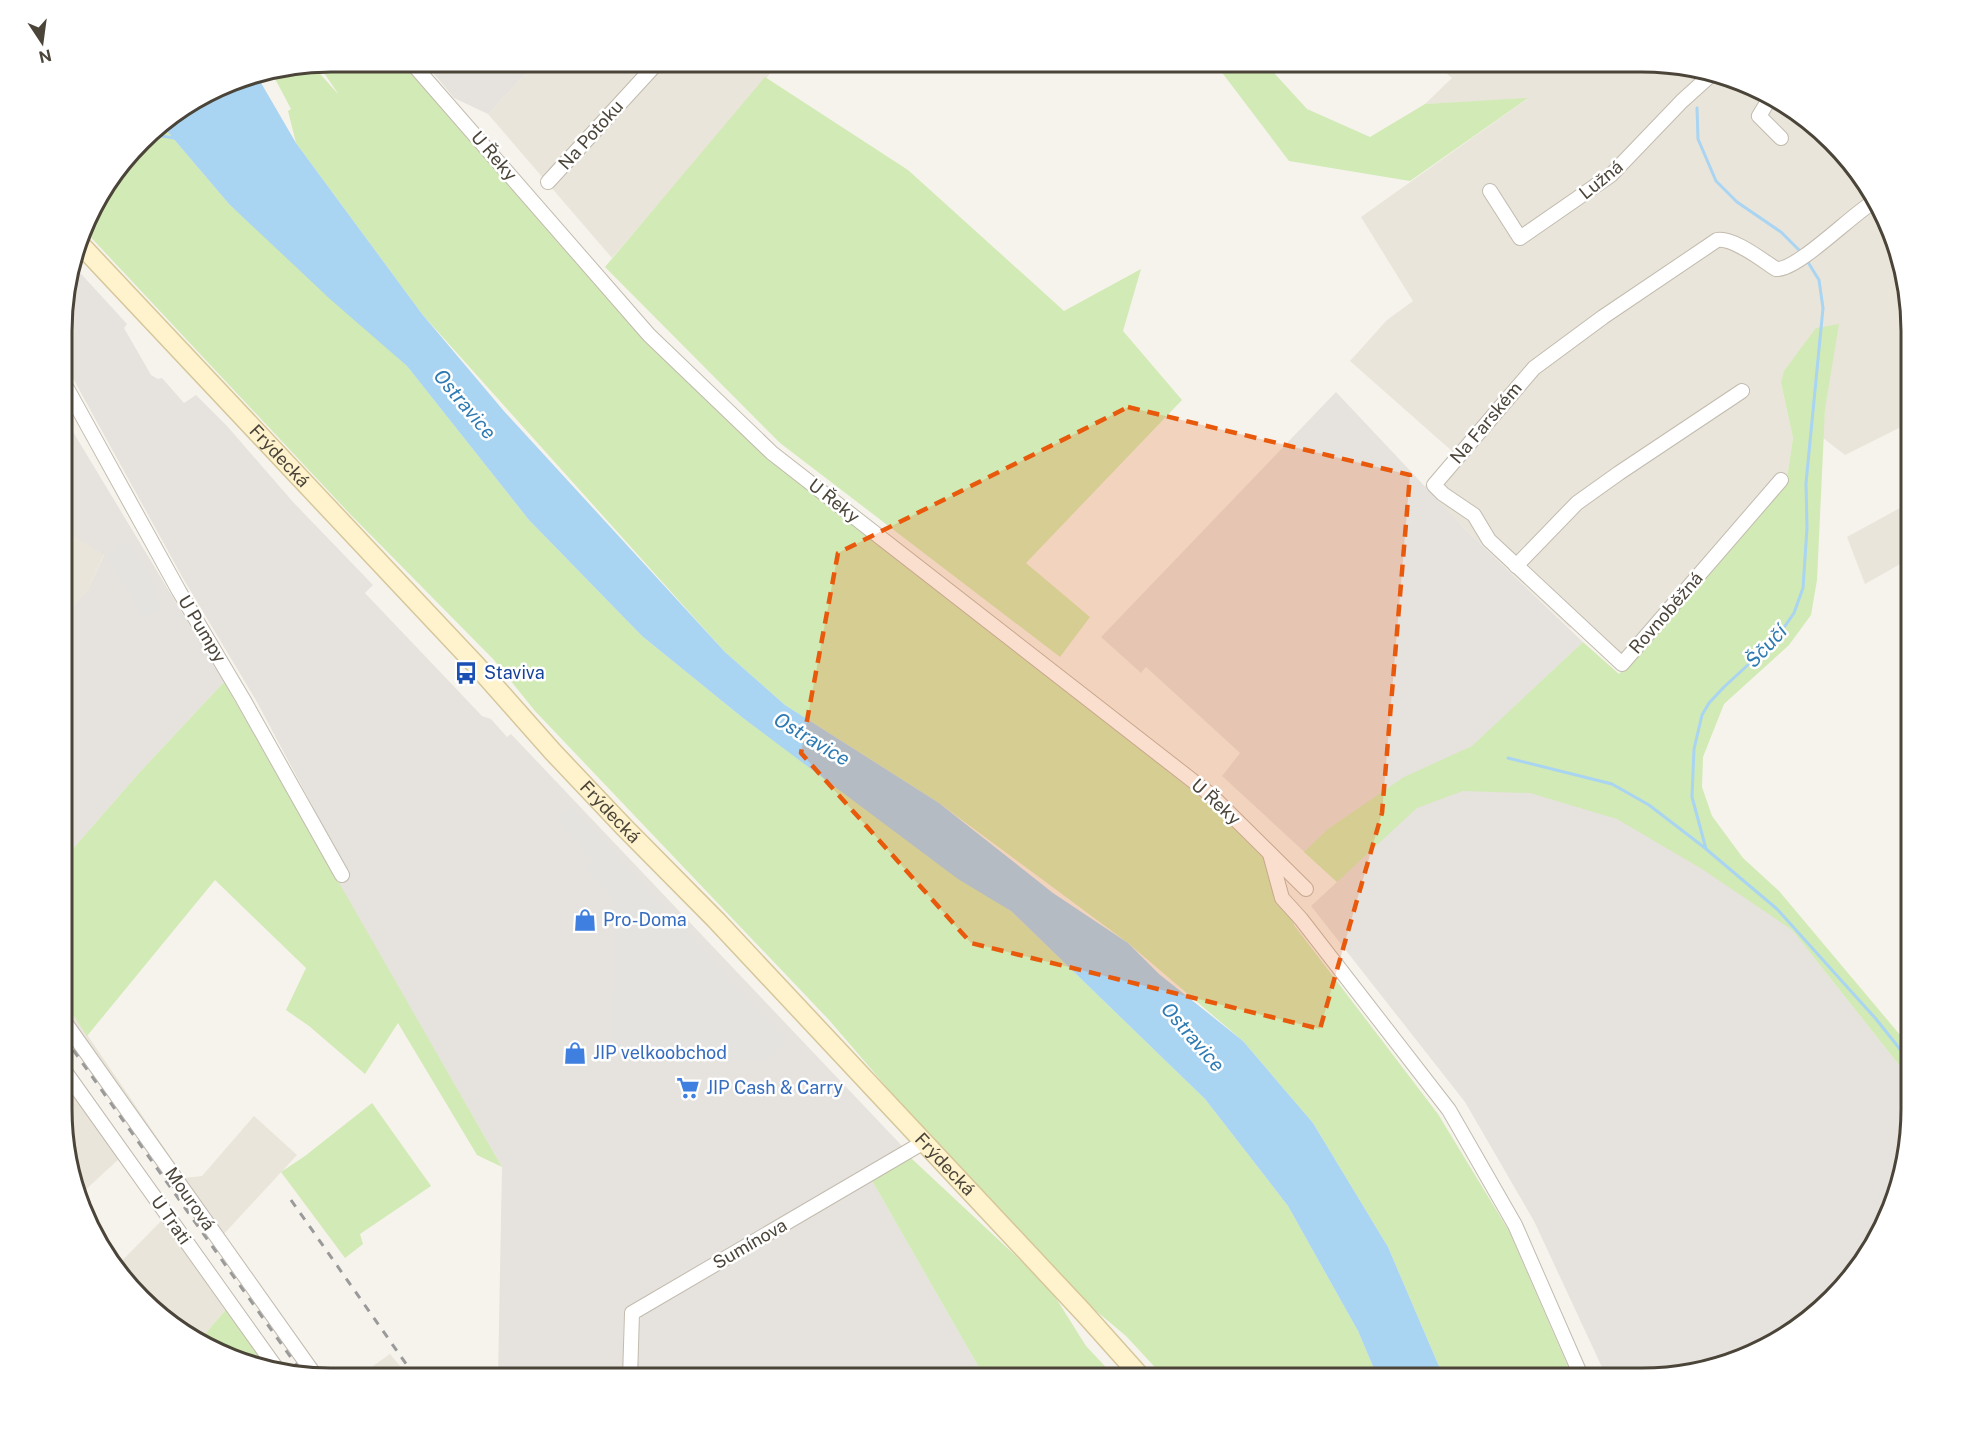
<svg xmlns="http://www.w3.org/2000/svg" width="1973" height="1440" viewBox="0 0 1973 1440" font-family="'Public Sans',sans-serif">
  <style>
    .residential { fill: #eae5da }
    .industrial { fill: #e6e2dd }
    .green { fill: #d2eab5 }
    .parking { fill: #e5e3e0 }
    .water { fill: #a9d4f2 }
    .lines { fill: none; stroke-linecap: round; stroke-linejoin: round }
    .stream { stroke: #a9d4f2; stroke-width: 3 }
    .minor-casing { stroke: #c2bbae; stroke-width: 16 }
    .secondary-casing { stroke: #d6c79b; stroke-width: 21 }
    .minor { stroke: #fff; stroke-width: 14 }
    .secondary { stroke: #fff3cd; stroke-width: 18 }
    .rail { stroke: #9a9a9a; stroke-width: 3; stroke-dasharray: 8 8; stroke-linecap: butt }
    .marked { fill: #e8590c; fill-opacity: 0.2; stroke: #e8590c; stroke-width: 4.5; stroke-dasharray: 12 8; stroke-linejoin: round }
    .labels { text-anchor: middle; stroke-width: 5; stroke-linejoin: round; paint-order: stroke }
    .street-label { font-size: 18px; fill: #4b4439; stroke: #fff }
    .transit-label { font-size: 18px; fill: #164399; stroke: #fff; text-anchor: start }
    .shop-label { font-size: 18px; fill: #366cbe; stroke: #fff; text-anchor: start }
    .water-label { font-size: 20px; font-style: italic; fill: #2e7ab2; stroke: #fff }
    .rim { fill: none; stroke: #4b4439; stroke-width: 3 }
  </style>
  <rect width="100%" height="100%" fill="#f6f3ec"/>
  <!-- residential -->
  <g class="residential">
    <path d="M 537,62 L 780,62 L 612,258 L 488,114 Z"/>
    <path d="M 1433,62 L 1659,62 L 1729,76 L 1806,117 L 1884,212 L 1911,314 L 1911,422 L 1845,455 L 1823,438 L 1825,409 L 1781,383 L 1793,438 L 1787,478 L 1628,664 L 1579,616 L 1570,628 L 1465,529 L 1424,487 L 1453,452 L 1350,361 L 1387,320 L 1413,301 L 1361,217 L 1527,99 L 1425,104 L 1452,78 Z"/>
    <path d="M 1911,502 L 1911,558 L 1865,584 L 1847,537 Z"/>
    <path d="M 64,530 L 104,554 L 88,590 L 64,615 Z"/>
    <path d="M 64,1001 L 185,1178 L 202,1176 L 254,1116 L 297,1155 L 222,1236 L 64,1024 Z"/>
    <path d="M 64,1064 L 227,1308 L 199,1341 L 167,1323 L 117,1266 L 165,1217 L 122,1156 L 81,1194 L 64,1144 Z"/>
    <path d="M 390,1354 L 410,1378 L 356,1378 Z"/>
  </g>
  <!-- industrial -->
  <g class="industrial">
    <path d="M 424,62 L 537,62 L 488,114 L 454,98 Z"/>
    <path d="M 73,265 L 127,324 L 124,328 L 151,375 L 158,379 L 162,378 L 184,403 L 196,395 L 227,426 L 293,502 L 373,585 L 365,593 L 482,716 L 491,719 L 507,737 L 511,734 L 904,1148 L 624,1310 L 623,1378 L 498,1378 L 502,1167 L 338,882 L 348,873 L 257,702 L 184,580 L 64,362 L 64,296 Z"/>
    <path d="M 1336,392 L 1465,529 L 1583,642 L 1473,746 L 1570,766 L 1769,901 L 1911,1080 L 1911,1126 L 1891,1212 L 1856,1273 L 1761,1351 L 1642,1378 L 1607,1378 L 1534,1221 L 1465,1102 L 1311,906 L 1337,882 L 1222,776 L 1240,753 L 1146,667 L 1141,673 L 1101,637 Z"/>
    <path d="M 64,417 L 224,682 L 139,773 L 64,859 L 64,615 L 88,590 L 104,555 L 64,530 Z"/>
    <path d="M 871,1179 L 985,1378 L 636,1378 L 637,1330 L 642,1313 Z"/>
  </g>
  <!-- green -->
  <g class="green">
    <path d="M 331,62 L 412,62 L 649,335 L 772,453 L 1270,853 L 1268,869 L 1297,906 L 1294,925 L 1438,1114 L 1509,1231 L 1573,1378 L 1444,1378 L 1388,1247 L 1313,1123 L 1243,1041 L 1128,943 L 939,803 L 785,705 L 725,652 L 422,314 L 296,143 L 288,111 L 291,109 L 272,73 L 312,65 L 339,95 L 318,64 Z"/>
    <path d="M 1214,62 L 1264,62 L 1307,109 L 1370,137 L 1425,104 L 1528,98 L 1410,181 L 1289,161 Z"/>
    <path d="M 765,77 L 908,170 L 1064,311 L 1141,269 L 1123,331 L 1182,400 L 1026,563 L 1090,617 L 1060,657 L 780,443 L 605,267 Z"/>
    <path d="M 161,124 L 229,204 L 407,366 L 529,520 L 642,636 L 743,718 L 877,817 L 1011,911 L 1205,1099 L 1288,1206 L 1358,1331 L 1378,1378 L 1165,1378 L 1126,1336 L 1077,1295 L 908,1112 L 829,1020 L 535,711 L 494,660 L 350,514 L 84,230 L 89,212 L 153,129 Z"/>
    <path d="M 1839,324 L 1825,409 L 1817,580 L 1811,615 L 1789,645 L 1724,704 L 1703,757 L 1702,787 L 1712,816 L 1743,858 L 1779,891 L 1911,1048 L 1911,1080 L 1792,930 L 1702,869 L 1617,819 L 1530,793 L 1463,791 L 1417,808 L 1337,882 L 1304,852 L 1328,829 L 1404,777 L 1472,746 L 1583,642 L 1619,674 L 1787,478 L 1793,438 L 1781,383 L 1784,371 L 1816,328 Z"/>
    <path d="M 224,682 L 502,1167 L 477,1155 L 398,1023 L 365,1074 L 309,1026 L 286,1010 L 306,968 L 215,880 L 87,1036 L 64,1001 L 64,859 L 139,773 Z"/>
    <path d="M 372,1103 L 431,1186 L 360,1234 L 363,1244 L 345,1258 L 281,1172 L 305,1156 Z"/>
    <path d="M 911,1158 L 1049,1287 L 1086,1346 L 1116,1378 L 985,1378 L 871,1179 Z"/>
    <path d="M 228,1307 L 270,1368 L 228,1358 L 199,1341 Z"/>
  </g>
  <!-- parking -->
  <g class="parking">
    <path d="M 129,541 L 160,593 L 155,597 L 161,609 L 143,619 L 106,556 L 114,551 L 113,548 L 122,543 L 123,545 Z"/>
    <path d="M 570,805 L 788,1042 L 766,1061 L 631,1058 L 631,1053 L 611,1052 L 614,902 L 585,869 L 593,860 L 556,819 Z"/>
  </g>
  <!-- water -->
  <path class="water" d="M 257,76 L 296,143 L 422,314 L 503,410 L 725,652 L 785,705 L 939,803 L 1053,893 L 1128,943 L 1159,974 L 1243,1041 L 1313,1123 L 1388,1247 L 1444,1378 L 1378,1378 L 1358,1331 L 1288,1206 L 1205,1099 L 1011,911 L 958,879 L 743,718 L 642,636 L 529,520 L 407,366 L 330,299 L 229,204 L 161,124 L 228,82 Z"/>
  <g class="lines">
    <!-- stream -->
    <g class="stream">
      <path d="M 1697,108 L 1698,139 L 1716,181 L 1737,202 L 1781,232 L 1802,253"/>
      <path d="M 149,134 L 174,138"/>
      <path d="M 1806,259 L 1819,280 L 1823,308 L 1806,483 L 1807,528 L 1803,588 L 1794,613 L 1776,639 L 1724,687 L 1709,703 L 1702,715 L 1694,749 L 1692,797 L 1706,849 L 1777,909 L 1876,1019 L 1911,1063"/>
      <path d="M 1508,758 L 1612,784 L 1649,805 L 1705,848"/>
    </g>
    <!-- minor casing -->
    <g class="minor-casing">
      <g id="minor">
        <path d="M 411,62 L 649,335 L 772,453 L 1211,795 L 1306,889"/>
        <path d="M 1770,98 L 1759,116 L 1781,138"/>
        <path d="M 548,182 L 658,62"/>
        <path d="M 1490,191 L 1520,238 L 1611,175 L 1682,101 L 1713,73"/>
        <path d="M 64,383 L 179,591 L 243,699 L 342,875"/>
        <path d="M 1781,480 L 1622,664 L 1489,540 L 1474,515 L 1443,494 L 1434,485 L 1534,368 L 1603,317 L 1717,240 C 1733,237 1762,260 1776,269 C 1797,271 1853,213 1875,201"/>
        <path d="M 1516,566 L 1577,503 L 1619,473 L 1742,391"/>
        <path d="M 1270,854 L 1282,898 L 1301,919 L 1449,1110 L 1515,1225 L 1582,1378"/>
        <path d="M 64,1021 L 317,1378"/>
        <path d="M 64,1070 L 277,1369"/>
        <path d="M 630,1378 L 632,1313 L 924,1142"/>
      </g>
    </g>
    <!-- secondary casing -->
    <g class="secondary-casing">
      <g id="secondary">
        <path id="s1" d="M 80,244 L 476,665 L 553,752 L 624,827 L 716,920 L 1083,1312 L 1142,1378"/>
      </g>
    </g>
    <!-- minor -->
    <use href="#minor" class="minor"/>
    <!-- secondary -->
    <use href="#secondary" class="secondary"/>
    <!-- rail -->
    <g class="rail">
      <path d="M 64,1037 L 304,1376"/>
      <path d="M 291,1200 L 416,1378"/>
    </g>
  </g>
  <!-- marked area -->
  <path class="marked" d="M 1128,407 L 1410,475 L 1382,813 L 1320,1029 L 971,943 L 801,753 L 838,553 Z"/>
  <!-- icons -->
  <defs>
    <g id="bus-bare" transform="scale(1.8)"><path d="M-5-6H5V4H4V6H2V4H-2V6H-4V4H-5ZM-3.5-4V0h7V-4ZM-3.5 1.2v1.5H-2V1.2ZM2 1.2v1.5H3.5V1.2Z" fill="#1a4fb4" stroke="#fff" stroke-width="2.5" paint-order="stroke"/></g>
    <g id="shop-bare" transform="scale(1.8)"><path d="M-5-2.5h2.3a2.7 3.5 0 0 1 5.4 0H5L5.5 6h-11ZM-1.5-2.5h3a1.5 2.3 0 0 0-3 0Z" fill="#3f7fe0" stroke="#fff" stroke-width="2.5" paint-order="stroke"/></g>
    <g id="supermarket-bare" transform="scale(1.8)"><path d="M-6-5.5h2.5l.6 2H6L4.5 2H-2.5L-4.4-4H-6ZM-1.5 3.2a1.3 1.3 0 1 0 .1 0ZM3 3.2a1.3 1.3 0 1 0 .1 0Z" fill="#3f7fe0" stroke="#fff" stroke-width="2.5" paint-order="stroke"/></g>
  </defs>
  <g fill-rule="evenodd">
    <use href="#bus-bare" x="466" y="673"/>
    <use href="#shop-bare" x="585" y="920"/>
    <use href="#shop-bare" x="575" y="1053"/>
    <use href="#supermarket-bare" x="688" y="1088"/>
  </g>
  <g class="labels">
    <!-- street labels -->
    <g class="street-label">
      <text transform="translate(591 135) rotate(-48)" y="6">Na Potoku</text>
      <text transform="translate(494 156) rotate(49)" y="6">U Řeky</text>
      <text transform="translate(1601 180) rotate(-39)" y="6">Lužná</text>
      <text transform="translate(1486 423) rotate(-50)" y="6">Na Farském</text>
      <text dy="6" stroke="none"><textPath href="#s1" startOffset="291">Frýdecká</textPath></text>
      <text transform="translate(834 501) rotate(38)" y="6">U Řeky</text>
      <text transform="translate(1666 613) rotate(-49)" y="6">Rovnoběžná</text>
      <text transform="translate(202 629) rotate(59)" y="6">U Pumpy</text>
      <text transform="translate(1216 802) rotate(42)" y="6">U Řeky</text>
      <text dy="6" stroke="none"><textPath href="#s1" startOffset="777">Frýdecká</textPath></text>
      <text dy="6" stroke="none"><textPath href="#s1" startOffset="1263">Frýdecká</textPath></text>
      <text transform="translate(190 1199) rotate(55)" y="6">Mourová</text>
      <text transform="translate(171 1220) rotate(55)" y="6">U Trati</text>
      <text transform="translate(750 1244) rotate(-30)" y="6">Sumínova</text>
    </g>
    <!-- transit labels -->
    <g class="transit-label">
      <text x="484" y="679">Staviva</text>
    </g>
    <!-- shop labels -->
    <g class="shop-label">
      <text x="603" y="926">Pro-Doma</text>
      <text x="593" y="1059">JIP velkoobchod</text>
      <text x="706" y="1094">JIP Cash &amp; Carry</text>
    </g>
    <!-- water labels -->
    <g class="water-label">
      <text transform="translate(465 404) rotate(50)" y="7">Ostravice</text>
      <text transform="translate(1766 646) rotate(-47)" y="7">Ščučí</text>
      <text transform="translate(812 739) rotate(31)" y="7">Ostravice</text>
      <text transform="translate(1193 1037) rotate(49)" y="7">Ostravice</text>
    </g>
  </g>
  <!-- crop -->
  <path d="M0 0H1973V1440H0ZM331 72H1642A259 259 0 0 1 1901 331V1109A259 259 0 0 1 1642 1368H331A259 259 0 0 1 72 1109V331A259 259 0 0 1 331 72Z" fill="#fff" fill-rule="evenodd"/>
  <path class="rim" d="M331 72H1642A259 259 0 0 1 1901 331V1109A259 259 0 0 1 1642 1368H331A259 259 0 0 1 72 1109V331A259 259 0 0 1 331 72Z"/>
  <!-- north arrow -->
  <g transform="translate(42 42) rotate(167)" stroke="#ffffff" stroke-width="4.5" paint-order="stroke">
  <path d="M0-4.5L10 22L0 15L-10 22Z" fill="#4b4439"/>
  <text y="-9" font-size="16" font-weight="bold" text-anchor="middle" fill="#4b4439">N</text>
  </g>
</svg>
